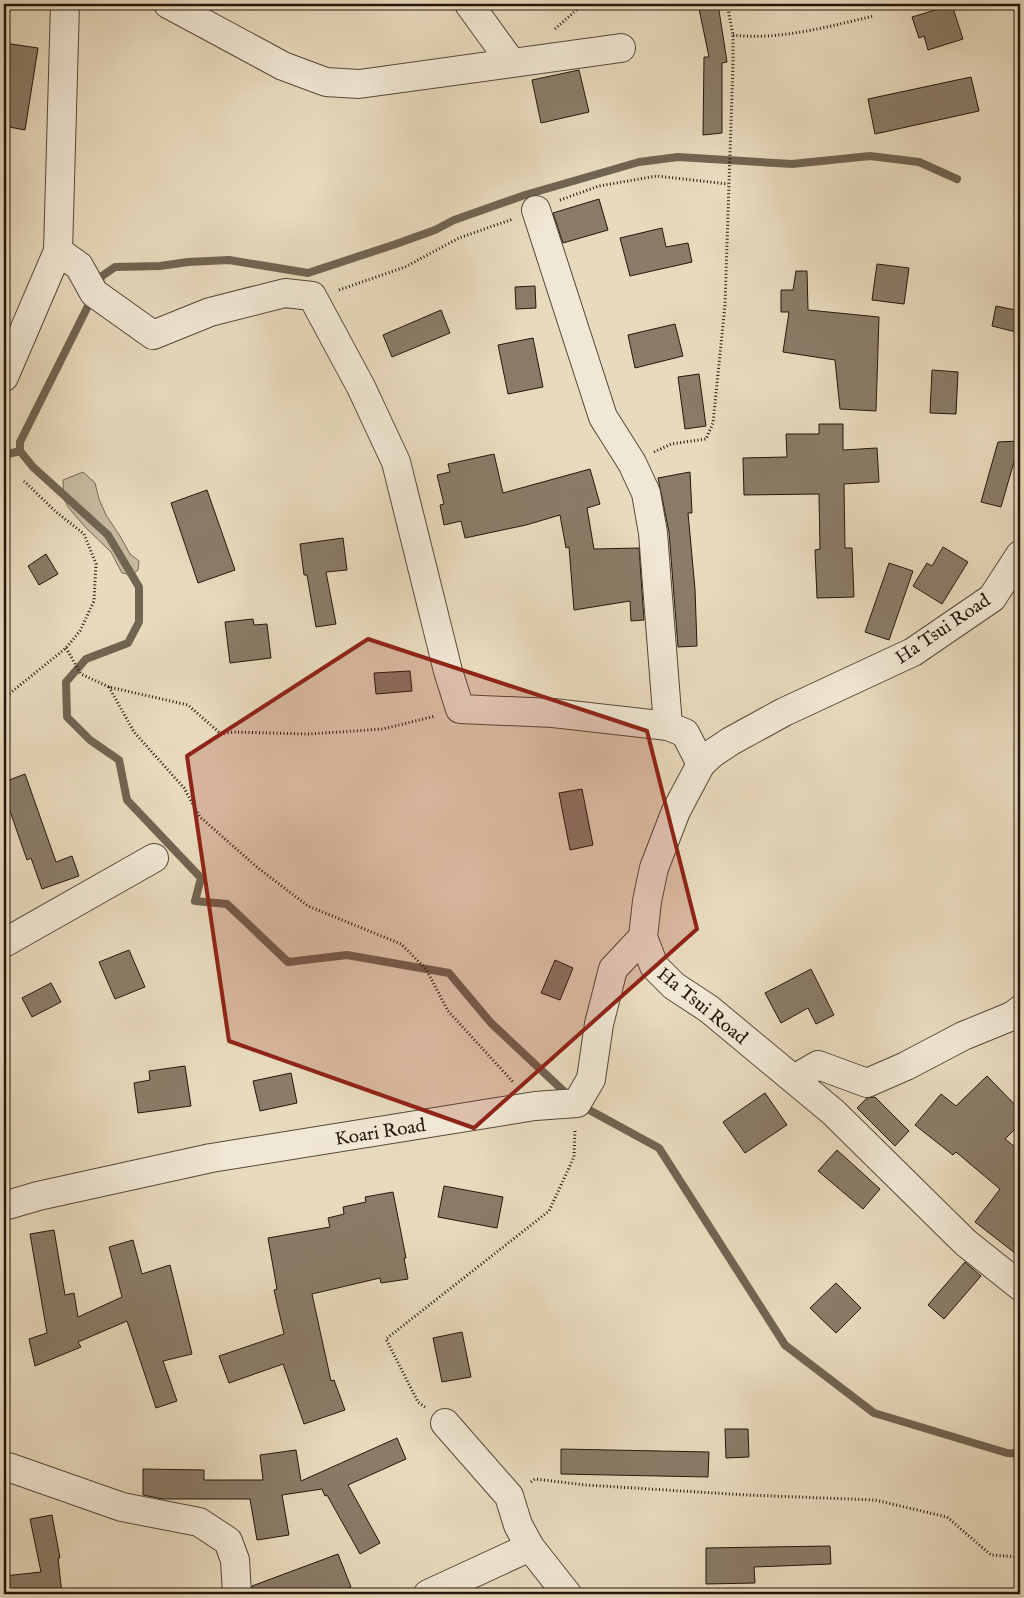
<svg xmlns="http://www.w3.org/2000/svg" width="1024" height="1598" viewBox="0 0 1024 1598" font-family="'IM FELL English',serif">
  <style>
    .green { fill: #c7b99f; stroke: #766856 }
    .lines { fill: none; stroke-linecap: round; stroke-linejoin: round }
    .stream { stroke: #716452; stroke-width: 8 }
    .building { fill: #8a7c68; stroke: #24170c }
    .minor-casing { stroke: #554838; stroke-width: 30 }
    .path { stroke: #24170c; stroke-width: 3; stroke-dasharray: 1 2.5; stroke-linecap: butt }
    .minor { stroke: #f0e7d4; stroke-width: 28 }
    .marked { fill: #8f2418; fill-opacity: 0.2; stroke: #8f2418; stroke-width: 4; stroke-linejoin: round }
    .labels { text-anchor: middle; stroke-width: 4; stroke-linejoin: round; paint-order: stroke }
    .street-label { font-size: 19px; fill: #24170c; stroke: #f0e7d4 }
  </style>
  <rect width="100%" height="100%" fill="#e8dabd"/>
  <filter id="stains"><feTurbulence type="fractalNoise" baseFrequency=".004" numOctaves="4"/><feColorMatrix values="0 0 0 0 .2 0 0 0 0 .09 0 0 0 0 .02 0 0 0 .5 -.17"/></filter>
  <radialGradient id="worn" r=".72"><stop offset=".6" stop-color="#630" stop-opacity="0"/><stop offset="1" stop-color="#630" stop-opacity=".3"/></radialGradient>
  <!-- green -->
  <path class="green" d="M 83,472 L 95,483 L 99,499 L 106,515 L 120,536 L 130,554 L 139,561 L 138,570 L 132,575 L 122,573 L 111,552 L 86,528 L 68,507 L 64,499 L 63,480 Z"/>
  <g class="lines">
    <!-- stream -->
    <g class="stream">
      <path d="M 98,285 L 102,276 L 115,267 L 160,266 L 188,262 L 229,260 L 308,273 L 396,244 L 435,230 L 454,220 L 525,195 L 639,162 L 678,157 L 792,164 L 870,156 L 919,162 L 957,179"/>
      <path d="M 20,451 L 20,442 L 92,298"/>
      <path d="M 4,455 L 20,451 L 33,467 L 108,535 L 139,587 L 139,622 L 128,643 L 86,659 L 66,682 L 67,717 L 90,740 L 119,760 L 127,800 L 201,878 L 195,901 L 227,904 L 288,962 L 347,955 L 449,973 L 491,1023 L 569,1096"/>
      <path d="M 582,1106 L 659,1148 L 785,1345 L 874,1413 L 1007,1453 L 1020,1454"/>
    </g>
  </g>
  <!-- building -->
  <g class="building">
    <path d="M 698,4 L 718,4 L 727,62 L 722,63 L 722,133 L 703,135 L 704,57 L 709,57 Z"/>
    <path d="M 952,5 L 963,39 L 928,50 L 924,36 L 919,38 L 912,17 Z"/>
    <path d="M 4,43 L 38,48 L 25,130 L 4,126 Z"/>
    <path d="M 579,70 L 589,112 L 541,123 L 532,80 Z"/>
    <path d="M 971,77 L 979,111 L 875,134 L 868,99 Z"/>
    <path d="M 599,199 L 608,230 L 563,243 L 553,213 Z"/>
    <path d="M 662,228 L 666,247 L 688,243 L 692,262 L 630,276 L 620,238 Z"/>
    <path d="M 877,264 L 909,268 L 904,304 L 872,300 Z"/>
    <path d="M 796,271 L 807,271 L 808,310 L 879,317 L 876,411 L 840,409 L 835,360 L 783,352 L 789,312 L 781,312 L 781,290 L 793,290 Z"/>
    <path d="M 535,286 L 536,308 L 516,309 L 515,287 Z"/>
    <path d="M 996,306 L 1020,311 L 1020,333 L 992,326 Z"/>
    <path d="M 441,310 L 450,333 L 392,357 L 383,335 Z"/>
    <path d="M 675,324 L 683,356 L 635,368 L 628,335 Z"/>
    <path d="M 533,338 L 543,387 L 508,394 L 498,345 Z"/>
    <path d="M 932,370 L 958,372 L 956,414 L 930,413 Z"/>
    <path d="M 699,374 L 706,426 L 685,429 L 678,377 Z"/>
    <path d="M 819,424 L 843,424 L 843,450 L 877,448 L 879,482 L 844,484 L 845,548 L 852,548 L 854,597 L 817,598 L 815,550 L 820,549 L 819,494 L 744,495 L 743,458 L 787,457 L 786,434 L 819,434 Z"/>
    <path d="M 1020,441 L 1001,507 L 981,502 L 998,442 Z"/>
    <path d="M 494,454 L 503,493 L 590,469 L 600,504 L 587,508 L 594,549 L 639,548 L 644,620 L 631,621 L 630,601 L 574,610 L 569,547 L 566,548 L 560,515 L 526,525 L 465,538 L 461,521 L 444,525 L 440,505 L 444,504 L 437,475 L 450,472 L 448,464 Z"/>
    <path d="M 690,472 L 692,513 L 688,513 L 695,589 L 697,646 L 678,647 L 669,532 L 658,478 Z"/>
    <path d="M 207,490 L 235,570 L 198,583 L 171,503 Z"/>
    <path d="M 343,538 L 347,570 L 326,572 L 336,624 L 316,627 L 307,575 L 304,575 L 300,544 Z"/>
    <path d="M 943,547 L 968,562 L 942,604 L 913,586 L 927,563 L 932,566 Z"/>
    <path d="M 46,554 L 58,574 L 39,585 L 28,566 Z"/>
    <path d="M 889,563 L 913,571 L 889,640 L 865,632 Z"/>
    <path d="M 253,619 L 254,625 L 267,624 L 271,658 L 230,663 L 225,622 Z"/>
    <path d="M 410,671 L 412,691 L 376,694 L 374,673 Z"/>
    <path d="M 25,774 L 56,862 L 72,856 L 79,876 L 42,889 L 31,858 L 27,860 L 4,794 L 4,782 Z"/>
    <path d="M 582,789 L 593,845 L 570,850 L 559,793 Z"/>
    <path d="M 129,950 L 145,987 L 115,999 L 99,962 Z"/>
    <path d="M 555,960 L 573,968 L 560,1000 L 541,993 Z"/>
    <path d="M 811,969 L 834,1015 L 816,1024 L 808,1008 L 781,1023 L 765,993 Z"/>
    <path d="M 51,983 L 61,1002 L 32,1017 L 22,998 Z"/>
    <path d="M 185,1066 L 191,1106 L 138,1113 L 134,1083 L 150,1080 L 149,1071 Z"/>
    <path d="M 291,1073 L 297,1103 L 260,1111 L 253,1081 Z"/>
    <path d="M 987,1076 L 1020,1110 L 1020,1124 L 1005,1139 L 1020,1151 L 1020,1257 L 975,1222 L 1000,1189 L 956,1152 L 953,1155 L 915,1125 L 941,1094 L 956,1106 Z"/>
    <path d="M 765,1093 L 787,1125 L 745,1153 L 723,1122 Z"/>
    <path d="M 875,1097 L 909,1131 L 895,1146 L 857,1108 L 867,1098 Z"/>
    <path d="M 837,1150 L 880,1189 L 863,1209 L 818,1171 Z"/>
    <path d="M 444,1186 L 503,1197 L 497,1228 L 438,1217 Z"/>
    <path d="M 393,1192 L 406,1258 L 404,1258 L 408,1279 L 381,1283 L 380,1278 L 312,1294 L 331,1381 L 334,1380 L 345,1410 L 304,1424 L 283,1364 L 229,1383 L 219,1356 L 284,1334 L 274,1290 L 277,1289 L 268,1238 L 330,1227 L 328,1218 L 344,1214 L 343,1207 L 366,1202 L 365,1197 Z"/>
    <path d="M 54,1230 L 65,1295 L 74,1293 L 78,1317 L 122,1297 L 109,1247 L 133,1240 L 142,1274 L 170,1265 L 192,1354 L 163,1361 L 177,1401 L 156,1408 L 127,1321 L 78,1342 L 81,1347 L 35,1366 L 29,1339 L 47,1333 L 30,1234 Z"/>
    <path d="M 965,1262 L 981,1276 L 944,1319 L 928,1305 Z"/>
    <path d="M 836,1283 L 861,1308 L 836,1333 L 810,1308 Z"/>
    <path d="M 462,1332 L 471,1377 L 442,1382 L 433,1338 Z"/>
    <path d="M 725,1429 L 748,1429 L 749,1457 L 726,1458 Z"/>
    <path d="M 397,1438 L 406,1459 L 348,1485 L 380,1543 L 360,1554 L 327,1495 L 325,1496 L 322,1489 L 282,1495 L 289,1535 L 257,1540 L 250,1499 L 163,1499 L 143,1495 L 143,1469 L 204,1470 L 204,1480 L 263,1480 L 260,1455 L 296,1450 L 301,1481 Z"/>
    <path d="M 561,1449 L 709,1452 L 708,1477 L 561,1474 Z"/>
    <path d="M 52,1515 L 60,1558 L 58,1558 L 62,1594 L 4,1594 L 4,1576 L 41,1572 L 30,1519 Z"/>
    <path d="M 830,1546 L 831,1564 L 754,1567 L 755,1583 L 706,1584 L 706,1548 Z"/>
    <path d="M 338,1554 L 351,1587 L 331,1594 L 252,1594 L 252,1586 Z"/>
  </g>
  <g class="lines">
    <!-- minor casing -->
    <g class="minor-casing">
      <g id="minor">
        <path d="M 168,4 L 283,66 L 326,82 L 359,84 L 621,48"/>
        <path d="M 469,4 L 511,62"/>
        <path d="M 536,210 L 603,417 L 632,463 L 646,493 L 653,533 L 668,726"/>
        <path d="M 58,251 L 79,266 L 94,293 L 153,335 L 210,312 L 285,293 L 312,296 L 361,387 L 396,462 L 448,671 L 460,709 L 553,713 L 668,726 L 685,733 L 701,764"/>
        <path d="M 4,377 L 58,251 L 65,4"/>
        <path d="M 1020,555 L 992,598 L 913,652 L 784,712 L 731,741 L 713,753 L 701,764 L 676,811 L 654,868 L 647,901 L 643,937 L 654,966 L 674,986 L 709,1009 L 833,1112 L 966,1243 L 1020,1286"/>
        <path d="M 4,943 L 154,858"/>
        <path d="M 794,1079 L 818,1065 L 867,1083 L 906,1066 L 963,1036 L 1012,1016 L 1020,1010"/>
        <path d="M 4,1206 L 38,1196 L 211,1158 L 535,1106 L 577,1103 L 591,1079 L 599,1024 L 613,969 L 643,937"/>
        <path d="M 445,1423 L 509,1496 L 518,1525 L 530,1547"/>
        <path d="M 4,1467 L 8,1467 L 122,1507 L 199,1522 L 228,1541 L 235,1560 L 237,1594"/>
        <path d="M 428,1594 L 530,1547 L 567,1594"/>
      </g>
    </g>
    <!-- path -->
    <g class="path">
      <path d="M 555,29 L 583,4"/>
      <path d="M 733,35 C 778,41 830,26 874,16"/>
      <path d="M 560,200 L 599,186 L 657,176 L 728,184"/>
      <path d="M 339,290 L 405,267 L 459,238 L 513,219"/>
      <path d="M 654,452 L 671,444 L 706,439 L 713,423 L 725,305 L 733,63 L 733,35 L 727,4"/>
      <path d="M 66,648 L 81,674 L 109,687 L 188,705 L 221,734 L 234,732 L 309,734 L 383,729 L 435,716"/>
      <path d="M 109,687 L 134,732 L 184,788 L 200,817 L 258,868 L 308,906 L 401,944 L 426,969 L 448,1011 L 513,1082"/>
      <path d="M 4,698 L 66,648 L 80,631 L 94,601 L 96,564 L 84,534 L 55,511 L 24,481"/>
      <path d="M 425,1407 L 418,1402 L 386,1339 L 549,1211 L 574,1157 L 575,1129"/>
      <path d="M 531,1482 L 535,1479 L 586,1485 L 746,1495 L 875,1500 L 947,1517 L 991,1555 L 1020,1557"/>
    </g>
    <!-- minor -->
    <use href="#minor" class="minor"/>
  </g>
  <!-- marked area -->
  <path class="marked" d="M 368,639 L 647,731 L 697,929 L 474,1128 L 229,1041 L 187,756 Z"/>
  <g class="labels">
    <!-- street labels -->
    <g class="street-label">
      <text transform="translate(942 628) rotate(-34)" y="7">Ha Tsui Road</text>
      <text transform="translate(703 1005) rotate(39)" y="7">Ha Tsui Road</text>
      <text transform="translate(380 1131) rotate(-9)" y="7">Koari Road</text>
    </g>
  </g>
  <!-- margin -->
  <rect width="1024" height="1598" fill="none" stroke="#e8dabd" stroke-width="20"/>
  <rect x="5" y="5" width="1014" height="1588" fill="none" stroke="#24170c" stroke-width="2.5"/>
  <rect x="10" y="10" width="1004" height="1578" fill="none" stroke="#24170c"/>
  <rect width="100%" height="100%" filter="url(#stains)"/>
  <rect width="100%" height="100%" fill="url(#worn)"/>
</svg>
